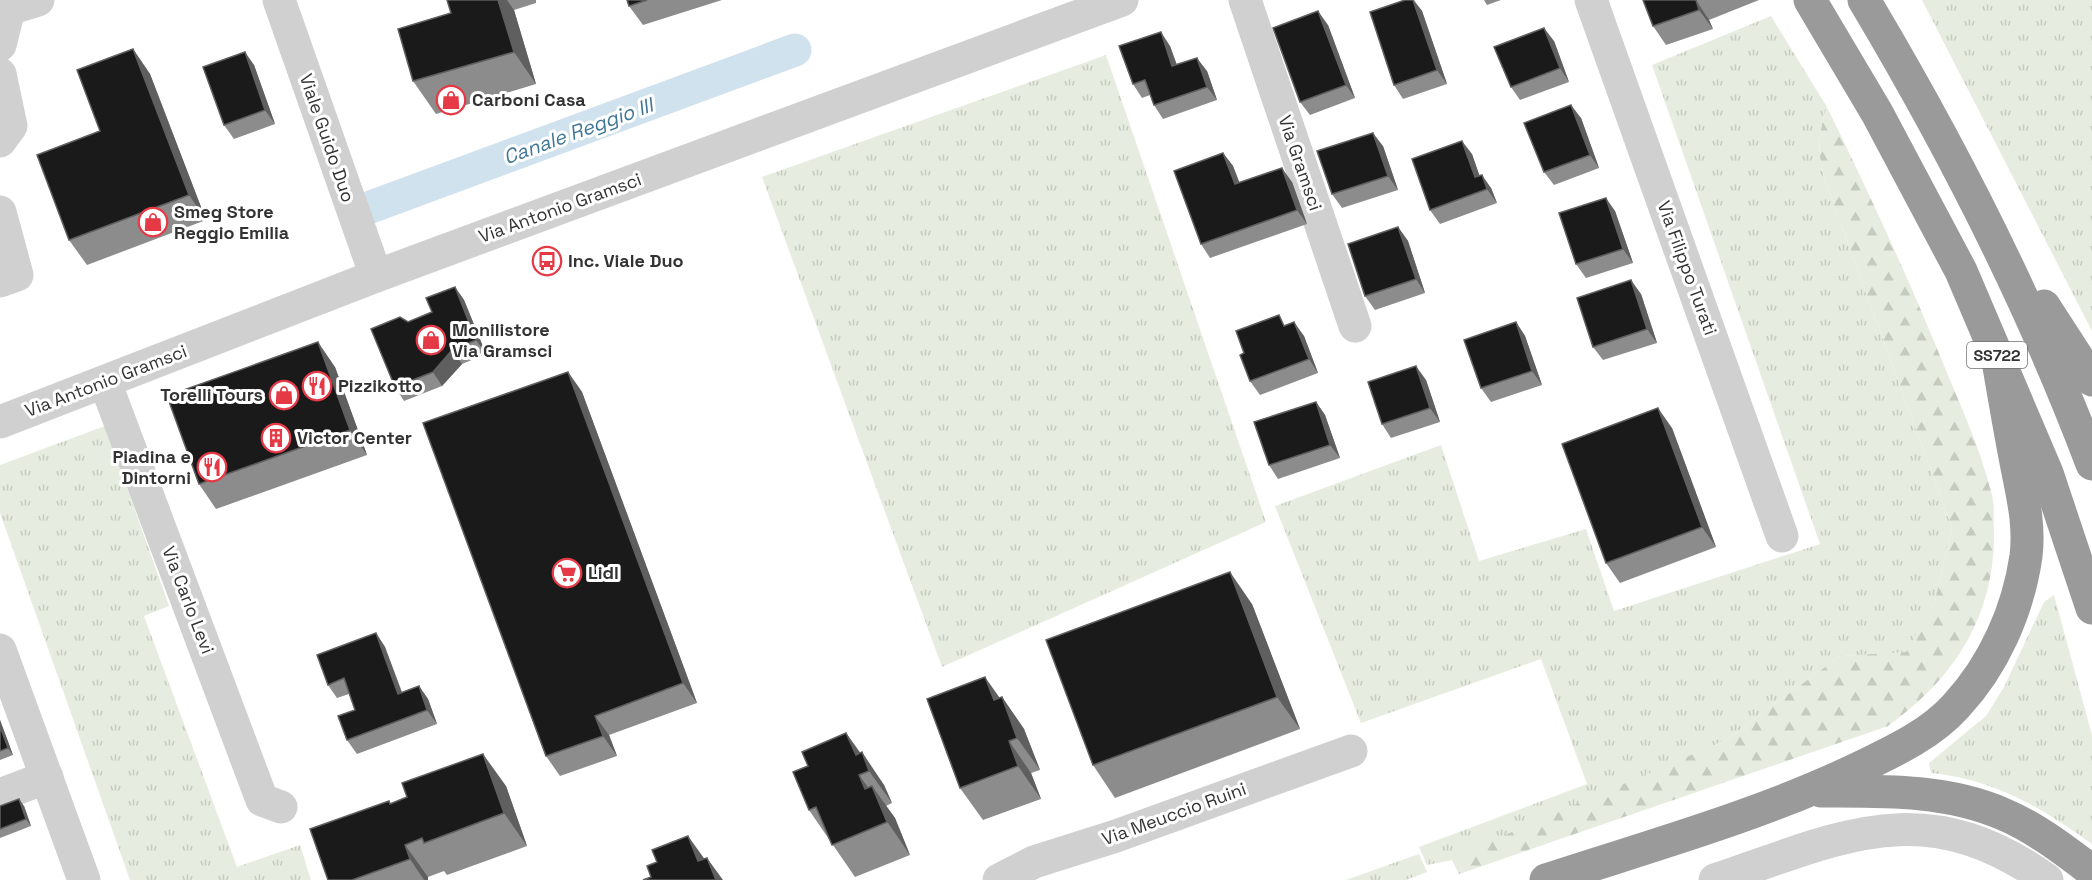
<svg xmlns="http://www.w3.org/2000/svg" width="2092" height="880" viewBox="0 0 2092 880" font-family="'Space Grotesk',sans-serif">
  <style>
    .grass { fill: url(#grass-tufts) }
    .forest { fill: url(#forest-firs) }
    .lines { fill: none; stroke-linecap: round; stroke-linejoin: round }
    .canal { stroke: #cfe2ee; stroke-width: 33 }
    .minor { stroke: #d0d0d0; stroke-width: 33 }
    .highway { stroke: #9a9a9a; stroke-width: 33 }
    .wall { fill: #8c8c8c }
    .shaded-wall { fill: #5f5f5f }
    .building { fill: #1a1a1a; stroke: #5f5f5f; stroke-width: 1.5 }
    .labels { text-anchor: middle; stroke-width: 6; stroke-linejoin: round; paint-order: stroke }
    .shield { fill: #fff; stroke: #707070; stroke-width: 1.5 }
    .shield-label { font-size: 16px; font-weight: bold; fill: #333 }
    .poi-label { font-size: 18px; font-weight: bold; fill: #333; stroke: #fff; text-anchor: start }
    .street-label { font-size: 18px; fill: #333; stroke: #fff }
    .water-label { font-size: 20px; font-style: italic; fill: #3f7597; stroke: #fff }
  </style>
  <defs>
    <pattern id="grass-tufts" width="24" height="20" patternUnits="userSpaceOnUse" patternTransform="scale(1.5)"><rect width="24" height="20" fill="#e6ecdf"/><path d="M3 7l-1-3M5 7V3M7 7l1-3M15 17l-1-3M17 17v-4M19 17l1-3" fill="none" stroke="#c6cbc0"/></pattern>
    <pattern id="forest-firs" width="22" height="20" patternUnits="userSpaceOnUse" patternTransform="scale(1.5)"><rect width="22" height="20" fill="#e6ecdf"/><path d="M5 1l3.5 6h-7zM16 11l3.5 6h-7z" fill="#c6cbc0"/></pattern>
  </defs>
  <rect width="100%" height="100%" fill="#fff"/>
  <!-- grass -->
  <g class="grass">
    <path d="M 1922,0 L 2092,0 L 2092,331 Z"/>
    <path d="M 1771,16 L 1827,107 C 1817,138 1817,152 1826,183 L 1952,528 L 1935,601 L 1906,653 L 1840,656 L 1726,740 L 1452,860 L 1427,865 L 1419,847 L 1587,784 L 1541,659 L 1361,723 L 1275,506 L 1441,445 L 1479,561 L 1586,529 L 1614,611 L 1820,544 L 1652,65 Z"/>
    <path d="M 1106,55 L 1266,522 L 942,667 L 762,177 Z"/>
    <path d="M 105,426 L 169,606 L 144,616 L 237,867 L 300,845 L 311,880 L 130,880 L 0,513 L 0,465 Z"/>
    <path d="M 2054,595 L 2092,735 L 2092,844 C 2043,808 1993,779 1931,773 L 1929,763 L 1986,716 L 2004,687 L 2044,602 Z"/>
    <path d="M 1419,854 L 1427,872 L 1406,880 L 1346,880 Z"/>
  </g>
  <!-- forest -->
  <path class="forest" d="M 1827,107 C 1866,187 1904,268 1938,351 C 1957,398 1980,446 1992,495 C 1995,506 1993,520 1994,531 C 1995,616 1955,678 1888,726 L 1459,874 L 1452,860 L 1463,853 L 1726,740 L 1840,656 L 1906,652 L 1935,601 L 1952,528 L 1826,183 C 1817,152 1817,138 1827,107 Z"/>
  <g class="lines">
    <!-- canal -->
    <path class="canal" d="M 360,211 L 795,50"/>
    <!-- minor -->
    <g class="minor">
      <path d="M 279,0 L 376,276"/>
      <path d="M 1245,0 L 1355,326"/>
      <path d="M 1591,0 L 1782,536"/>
      <path d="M 0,45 L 9,9 L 38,0"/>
      <path d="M 0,74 L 11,126 L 0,141"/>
      <path d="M 0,212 L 17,275 L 0,281"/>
      <path d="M 105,382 L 262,800 L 281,807"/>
      <path d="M 0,422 L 376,276 L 1122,0"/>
      <path d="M 0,650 L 84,880"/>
      <path d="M 0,795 L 47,777"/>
      <path d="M 999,880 L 1034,862 L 1116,836 L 1351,751"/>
      <path d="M 1715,880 C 1842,837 1924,792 2047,880"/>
    </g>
    <!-- highway -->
    <g class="highway">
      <path d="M 1810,0 L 1877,113 L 1961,271 L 2047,473 L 2092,608"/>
      <path d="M 1864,0 C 1953,149 2031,302 2092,464"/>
      <path d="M 2044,306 L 2092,380"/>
      <path d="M 1821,791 C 1881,791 1946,789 2003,814 C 2036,828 2064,850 2092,871"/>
      <path d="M 1546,880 C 1650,846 1758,816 1857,769 C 1892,752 1930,735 1956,706 C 1994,665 2018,611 2026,556 C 2030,523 2022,494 2016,462 C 2009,426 2003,390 1997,355"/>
    </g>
  </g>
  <!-- wall -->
  <g class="wall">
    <path d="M 447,0 L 536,0 L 536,3 L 514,10 L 536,84 L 436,114 L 413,81 L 451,13 Z"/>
    <path d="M 627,0 L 722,0 L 643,25 L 629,6 Z"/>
    <path d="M 1405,0 L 1414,0 L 1422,11 L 1447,84 L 1403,99 L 1394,85 Z"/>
    <path d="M 1484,0 L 1501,0 L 1487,5 Z"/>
    <path d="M 1643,0 L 1759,0 L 1709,20 L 1713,29 L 1666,45 L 1653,26 Z"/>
    <path d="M 1328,25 L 1355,98 L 1310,115 L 1300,102 Z"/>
    <path d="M 1554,41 L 1569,82 L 1520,100 L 1511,87 Z"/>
    <path d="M 1170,46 L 1177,65 L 1207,71 L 1217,100 L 1163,119 L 1154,105 L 1150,95 L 1142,98 L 1133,84 Z"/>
    <path d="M 133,49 L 150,74 L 206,220 L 87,265 L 69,240 L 100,131 Z"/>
    <path d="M 254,65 L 275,124 L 234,139 L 224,125 Z"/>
    <path d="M 1581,118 L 1599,168 L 1554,185 L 1544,172 Z"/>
    <path d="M 1383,146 L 1398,190 L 1342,208 L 1332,194 Z"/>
    <path d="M 1223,153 L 1233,166 L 1239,182 L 1292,182 L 1307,224 L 1210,258 L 1201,244 Z"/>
    <path d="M 1472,154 L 1479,176 L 1491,188 L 1497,203 L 1440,224 L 1430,210 Z"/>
    <path d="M 1615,211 L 1633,263 L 1586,278 L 1576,264 Z"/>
    <path d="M 1398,227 L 1408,241 L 1425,293 L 1375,310 L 1365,296 Z"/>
    <path d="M 455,287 L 464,300 L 486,354 L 462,364 L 442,386 L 404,401 L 395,387 L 432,312 Z"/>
    <path d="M 1641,294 L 1657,343 L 1603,360 L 1593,347 Z"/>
    <path d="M 1516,322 L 1525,336 L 1542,385 L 1491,402 L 1481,388 Z"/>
    <path d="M 1286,325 L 1304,336 L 1318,373 L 1260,395 L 1250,381 L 1244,353 Z"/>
    <path d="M 335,367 L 367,455 L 216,509 L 199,484 Z"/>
    <path d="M 568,372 L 582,392 L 697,703 L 609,735 L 617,756 L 560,776 L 546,756 Z"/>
    <path d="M 1426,380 L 1440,422 L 1391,438 L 1382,424 Z"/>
    <path d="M 1316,402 L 1325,415 L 1340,458 L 1278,479 L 1269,465 Z"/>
    <path d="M 1672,428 L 1716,547 L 1620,583 L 1606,563 Z"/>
    <path d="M 1252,604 L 1300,729 L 1115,798 L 1093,765 Z"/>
    <path d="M 376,633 L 385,647 L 402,692 L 419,686 L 428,699 L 437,724 L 357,754 L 347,740 L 355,710 L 349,694 L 337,698 L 328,685 Z"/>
    <path d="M 1002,697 L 1024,729 L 1040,770 L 1031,773 L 1041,799 L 983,820 L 960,788 L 1000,698 Z"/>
    <path d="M 0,720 L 13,755 L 0,760 Z"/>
    <path d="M 846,733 L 884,785 L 892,803 L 886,806 L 895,818 L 910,855 L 855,877 L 809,810 L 808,766 Z"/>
    <path d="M 506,786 L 527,846 L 447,875 L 444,871 L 428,877 L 428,880 L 328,880 L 389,801 L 390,803 Z"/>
    <path d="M 0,806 L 24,806 L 31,826 L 0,838 Z"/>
  </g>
  <!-- shaded-wall -->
  <g class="shaded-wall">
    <path d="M 498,0 L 507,0 L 514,10 L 536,84 L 514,52 Z"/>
    <path d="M 1413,0 L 1422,11 L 1447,84 L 1437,70 Z"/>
    <path d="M 1696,0 L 1709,20 L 1713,29 L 1699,10 Z"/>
    <path d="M 1318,11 L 1328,25 L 1355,98 L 1346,85 Z"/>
    <path d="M 1544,28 L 1554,41 L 1569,82 L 1560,68 Z"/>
    <path d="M 1161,32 L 1170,46 L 1182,80 L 1172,66 Z"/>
    <path d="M 133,49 L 150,74 L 206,220 L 189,195 Z"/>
    <path d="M 245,52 L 254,65 L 275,124 L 265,110 Z"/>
    <path d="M 1197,58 L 1207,71 L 1217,100 L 1207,87 Z"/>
    <path d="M 1571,105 L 1581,118 L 1599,168 L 1590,155 Z"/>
    <path d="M 1373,133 L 1383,146 L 1398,190 L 1388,176 Z"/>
    <path d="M 1462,141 L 1472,154 L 1485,191 L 1475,177 Z"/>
    <path d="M 1223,153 L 1233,166 L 1245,197 L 1235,184 Z"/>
    <path d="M 1282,168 L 1292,182 L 1307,224 L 1297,210 Z"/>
    <path d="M 1482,175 L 1491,188 L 1497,203 L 1487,189 Z"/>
    <path d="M 1606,198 L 1615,211 L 1633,263 L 1623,249 Z"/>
    <path d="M 1398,227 L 1408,241 L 1425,293 L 1416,279 Z"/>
    <path d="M 1631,280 L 1641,294 L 1657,343 L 1647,329 Z"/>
    <path d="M 455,287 L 464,300 L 486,354 L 476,340 Z"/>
    <path d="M 1294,322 L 1304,336 L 1318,373 L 1309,359 Z"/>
    <path d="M 1516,322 L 1525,336 L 1542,385 L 1532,371 Z"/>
    <path d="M 318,342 L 335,367 L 367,455 L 350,430 Z"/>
    <path d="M 452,350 L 462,364 L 442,386 L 433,372 Z"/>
    <path d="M 1416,366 L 1426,380 L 1440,422 L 1430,408 Z"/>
    <path d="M 568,372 L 582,392 L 697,703 L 683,683 Z"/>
    <path d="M 1316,402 L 1325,415 L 1340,458 L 1330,445 Z"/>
    <path d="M 1658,408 L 1672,428 L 1716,547 L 1702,527 Z"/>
    <path d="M 1230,572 L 1252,604 L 1300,729 L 1277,697 Z"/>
    <path d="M 376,633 L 385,647 L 407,707 L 398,694 Z"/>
    <path d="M 985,677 L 1004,704 L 1002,697 L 1024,729 L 1040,770 L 1017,738 L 994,700 Z"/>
    <path d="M 419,686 L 428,699 L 437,724 L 427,710 Z"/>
    <path d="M 595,716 L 609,735 L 617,756 L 603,736 Z"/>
    <path d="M 0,720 L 13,755 L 8,748 L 0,726 Z"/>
    <path d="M 846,733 L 865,760 L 862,752 L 884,785 L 892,803 L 869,771 L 856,755 Z"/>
    <path d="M 1009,741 L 1031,773 L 1041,799 L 1018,766 Z"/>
    <path d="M 483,754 L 506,786 L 527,846 L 504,813 Z"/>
    <path d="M 859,775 L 880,804 L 872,786 L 895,818 L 910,855 L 865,789 Z"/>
    <path d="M 19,799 L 24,806 L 31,826 L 26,819 Z"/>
    <path d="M 688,836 L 711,868 L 698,861 Z"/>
    <path d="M 405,845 L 428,877 L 428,880 L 424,880 L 410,859 Z"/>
    <path d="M 707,858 L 723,880 L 716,880 Z"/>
  </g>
  <!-- building -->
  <g class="building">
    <path d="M 447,0 L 498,0 L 514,52 L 413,81 L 398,29 L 451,13 Z"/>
    <path d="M 627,0 L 647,0 L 629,6 Z"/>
    <path d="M 1405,0 L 1413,0 L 1437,70 L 1394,85 L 1370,12 Z"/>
    <path d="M 1643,0 L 1696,0 L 1699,10 L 1653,26 Z"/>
    <path d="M 1318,11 L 1346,85 L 1300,102 L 1273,28 Z"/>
    <path d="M 1544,28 L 1560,68 L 1511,87 L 1494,47 Z"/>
    <path d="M 1161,32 L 1172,66 L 1197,58 L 1207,87 L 1154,105 L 1145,80 L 1133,84 L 1119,46 Z"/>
    <path d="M 133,49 L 189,195 L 69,240 L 37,155 L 100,131 L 77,70 Z"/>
    <path d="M 245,52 L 265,110 L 224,125 L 203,67 Z"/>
    <path d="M 1571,105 L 1590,155 L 1544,172 L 1524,123 Z"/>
    <path d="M 1373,133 L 1388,176 L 1332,194 L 1317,151 Z"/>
    <path d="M 1462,141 L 1475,177 L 1482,175 L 1487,189 L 1430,210 L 1412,159 Z"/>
    <path d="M 1223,153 L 1235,184 L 1282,168 L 1297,210 L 1201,244 L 1174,171 Z"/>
    <path d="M 1606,198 L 1623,249 L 1576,264 L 1559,213 Z"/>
    <path d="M 1398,227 L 1416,279 L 1365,296 L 1348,244 Z"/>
    <path d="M 1631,280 L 1647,329 L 1593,347 L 1577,298 Z"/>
    <path d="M 455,287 L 476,340 L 452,350 L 433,372 L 395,387 L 371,329 L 400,317 L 408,322 L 432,312 L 426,298 Z"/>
    <path d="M 1279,315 L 1284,326 L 1294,322 L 1309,359 L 1250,381 L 1240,355 L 1244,353 L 1236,331 Z"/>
    <path d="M 1516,322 L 1532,371 L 1481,388 L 1464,340 Z"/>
    <path d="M 318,342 L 350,430 L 199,484 L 167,396 Z"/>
    <path d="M 1416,366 L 1430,408 L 1382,424 L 1368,382 Z"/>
    <path d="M 568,372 L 683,683 L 595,716 L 603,736 L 546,756 L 423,423 Z"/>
    <path d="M 1316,402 L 1330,445 L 1269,465 L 1254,422 Z"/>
    <path d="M 1658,408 L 1702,527 L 1606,563 L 1562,444 Z"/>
    <path d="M 1230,572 L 1277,697 L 1093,765 L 1046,640 Z"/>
    <path d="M 376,633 L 398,694 L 419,686 L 427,710 L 347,740 L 338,716 L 355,710 L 344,678 L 328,685 L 317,655 Z"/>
    <path d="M 985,677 L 994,700 L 1002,697 L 1017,738 L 1009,741 L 1018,766 L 960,788 L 927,699 Z"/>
    <path d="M 0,726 L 8,748 L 0,751 Z"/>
    <path d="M 846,733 L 856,755 L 862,752 L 869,771 L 859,775 L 865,789 L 872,786 L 887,822 L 832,845 L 816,807 L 809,810 L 793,772 L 808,766 L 802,752 Z"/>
    <path d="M 483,754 L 504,813 L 424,843 L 422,838 L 405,845 L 410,859 L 352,880 L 328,880 L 310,829 L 389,801 L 390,804 L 407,797 L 402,783 Z"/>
    <path d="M 19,799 L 26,819 L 0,829 L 0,806 Z"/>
    <path d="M 688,836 L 698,861 L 707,858 L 716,880 L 643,880 L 651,877 L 647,866 L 657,862 L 652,850 Z"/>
  </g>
  <!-- icons -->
  <defs>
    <g id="shop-ring" transform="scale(1.5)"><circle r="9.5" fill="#fff" stroke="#e63946" stroke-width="1.5"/><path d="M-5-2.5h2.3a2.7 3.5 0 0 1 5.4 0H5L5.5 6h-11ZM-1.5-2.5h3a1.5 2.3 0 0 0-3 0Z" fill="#e63946"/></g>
    <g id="bus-ring" transform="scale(1.5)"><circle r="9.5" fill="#fff" stroke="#e63946" stroke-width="1.5"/><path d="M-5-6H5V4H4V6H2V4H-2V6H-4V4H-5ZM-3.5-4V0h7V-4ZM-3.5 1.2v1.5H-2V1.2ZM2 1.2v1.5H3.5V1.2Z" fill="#e63946"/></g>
    <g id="restaurant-ring" transform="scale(1.5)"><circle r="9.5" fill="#fff" stroke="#e63946" stroke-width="1.5"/><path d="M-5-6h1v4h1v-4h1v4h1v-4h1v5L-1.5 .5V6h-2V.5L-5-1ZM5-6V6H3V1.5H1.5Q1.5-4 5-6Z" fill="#e63946"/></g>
    <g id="building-ring" transform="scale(1.5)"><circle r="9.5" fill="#fff" stroke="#e63946" stroke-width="1.5"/><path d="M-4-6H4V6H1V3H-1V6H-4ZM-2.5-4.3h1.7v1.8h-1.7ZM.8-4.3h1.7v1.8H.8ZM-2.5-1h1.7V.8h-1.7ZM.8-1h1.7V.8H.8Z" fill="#e63946"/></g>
    <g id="supermarket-ring" transform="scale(1.5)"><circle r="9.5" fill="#fff" stroke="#e63946" stroke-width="1.5"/><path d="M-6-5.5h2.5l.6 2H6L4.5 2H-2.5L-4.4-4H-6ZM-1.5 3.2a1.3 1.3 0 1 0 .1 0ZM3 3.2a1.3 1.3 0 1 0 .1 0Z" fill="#e63946"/></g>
  </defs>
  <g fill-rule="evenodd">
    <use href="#shop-ring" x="451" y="100"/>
    <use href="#shop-ring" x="153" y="222"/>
    <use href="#bus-ring" x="547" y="261"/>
    <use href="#shop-ring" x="431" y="340"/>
    <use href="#restaurant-ring" x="317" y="386"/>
    <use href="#shop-ring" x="284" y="395"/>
    <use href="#building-ring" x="276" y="438"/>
    <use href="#restaurant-ring" x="212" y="467"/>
    <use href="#supermarket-ring" x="567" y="573"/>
  </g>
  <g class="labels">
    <!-- shield labels -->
    <rect class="shield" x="1967" y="342" width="60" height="26" rx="4.5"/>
    <g class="shield-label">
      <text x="1997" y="361">SS722</text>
    </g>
    <!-- poi labels -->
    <g class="poi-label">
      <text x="472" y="106">Carboni Casa</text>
      <text x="174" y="218">Smeg Store<tspan x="174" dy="21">Reggio Emilia</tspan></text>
      <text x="568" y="267">Inc. Viale Duo</text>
      <text x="452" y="336">Monilistore<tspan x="452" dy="21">Via Gramsci</tspan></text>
      <text x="338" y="392">Pizzikotto</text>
      <text x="263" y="401" text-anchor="end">Torelli Tours</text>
      <text x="297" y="444">Victor Center</text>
      <text x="191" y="463" text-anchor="end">Piadina e<tspan x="191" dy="21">Dintorni</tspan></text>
      <text x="588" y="579">Lidl</text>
    </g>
    <!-- street labels -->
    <g class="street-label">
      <text transform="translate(327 138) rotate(71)" y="6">Viale Guido Duo</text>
      <text transform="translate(1300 163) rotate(71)" y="6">Via Gramsci</text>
      <text transform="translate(560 208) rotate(-20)" y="6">Via Antonio Gramsci</text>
      <text transform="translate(1687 268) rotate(70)" y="6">Via Filippo Turati</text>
      <text transform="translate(106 381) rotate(-21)" y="6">Via Antonio Gramsci</text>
      <text transform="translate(188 600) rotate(69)" y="6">Via Carlo Levi</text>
      <text transform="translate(1174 814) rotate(-20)" y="6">Via Meuccio Ruini</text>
    </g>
    <!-- water labels -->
    <g class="water-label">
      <text transform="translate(578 131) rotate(-20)" y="7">Canale Reggio III</text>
    </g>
  </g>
</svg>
